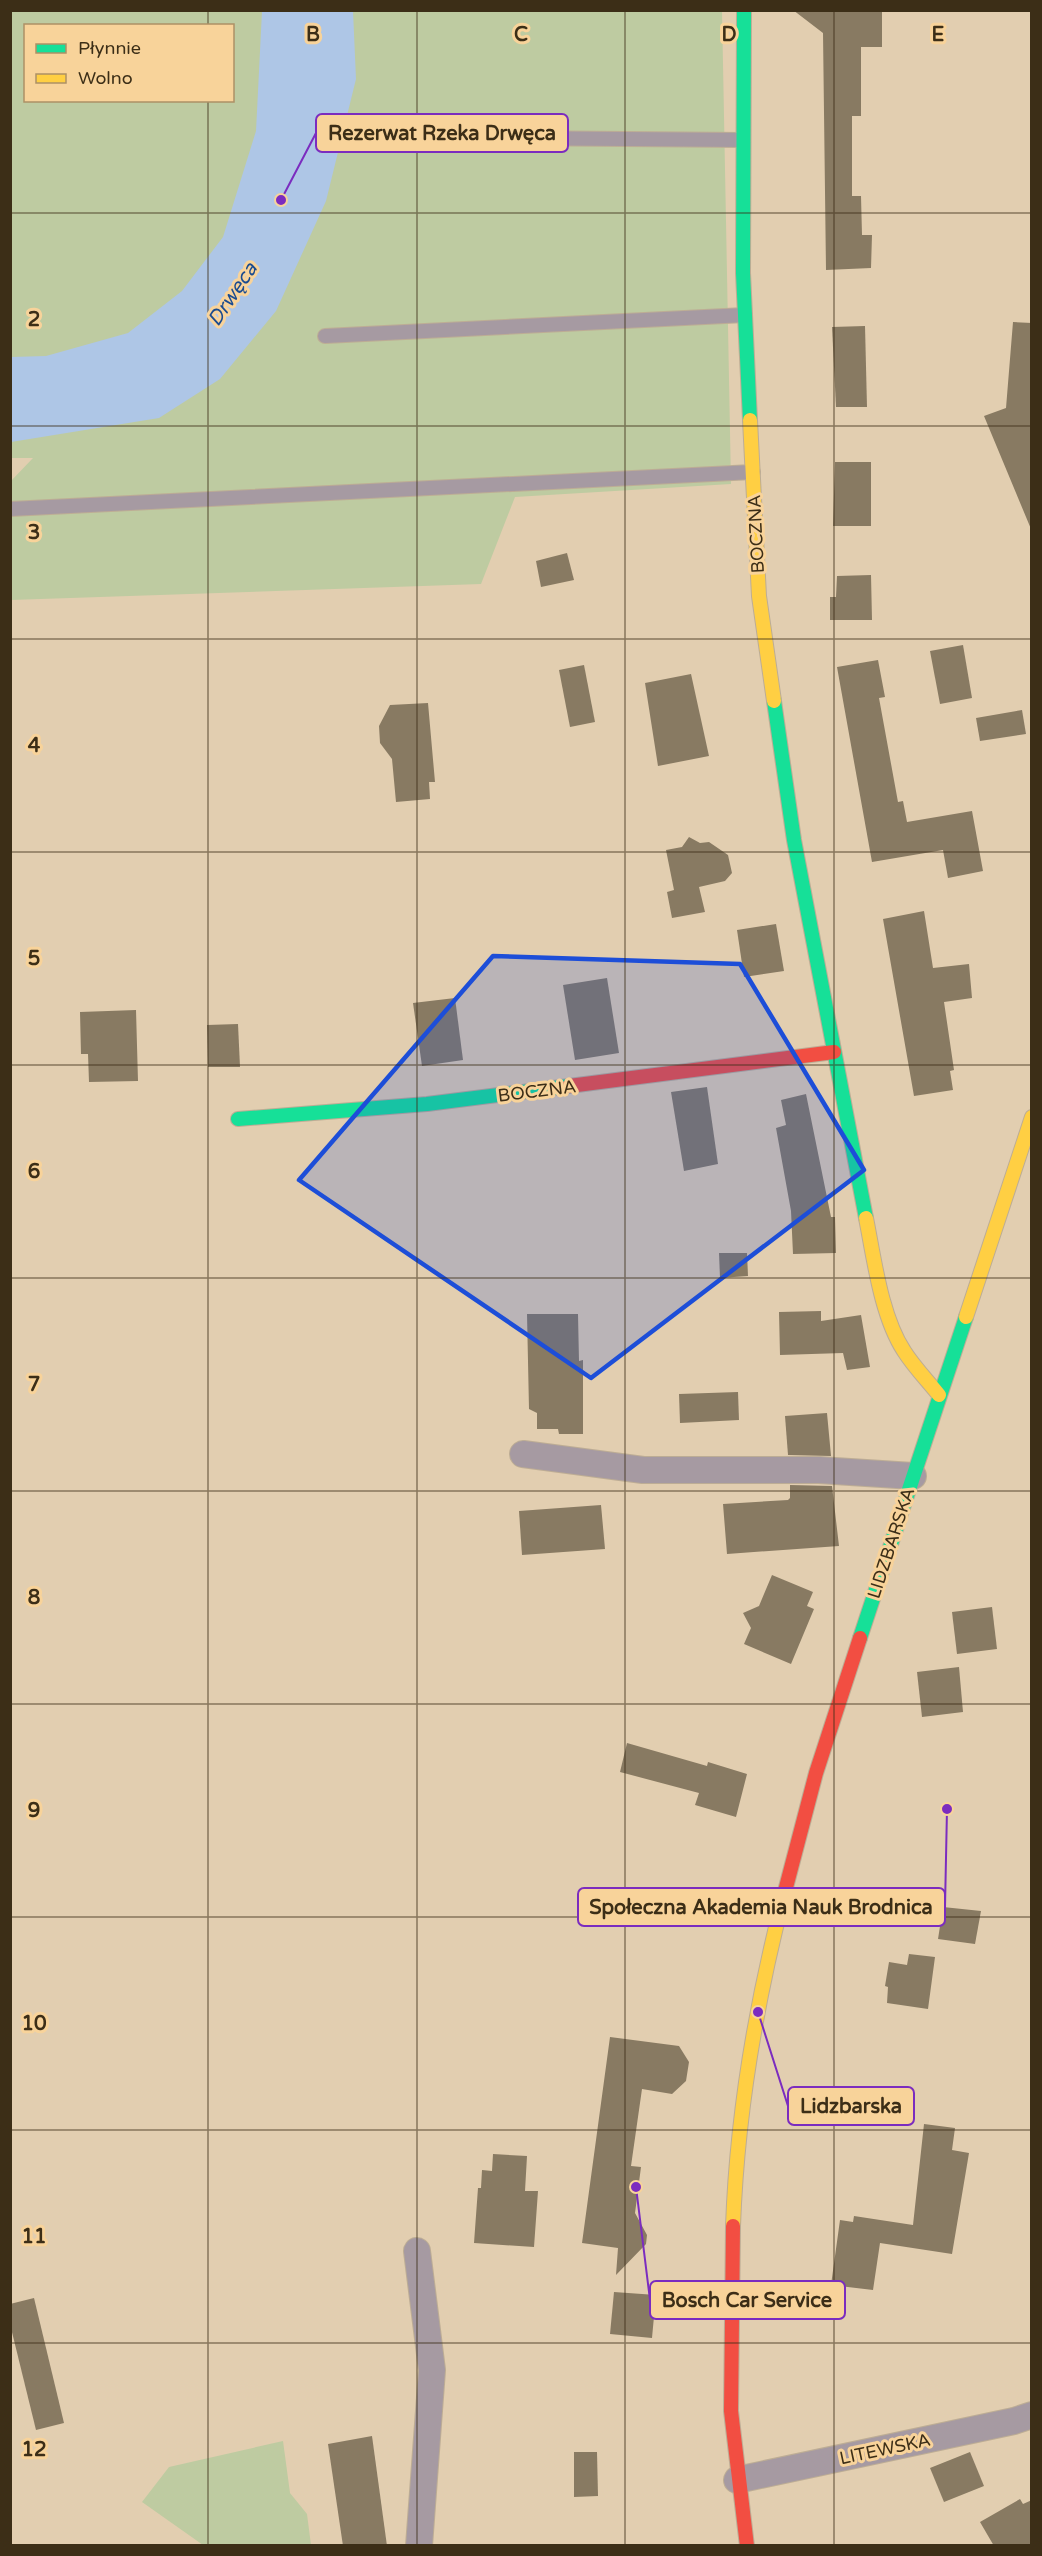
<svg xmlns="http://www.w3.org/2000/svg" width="1042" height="2556" viewBox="0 0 1042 2556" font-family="'Varela Round',sans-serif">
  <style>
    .green { fill: #becba1; fill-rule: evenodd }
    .water { fill: #aec6e6 }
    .building { fill: #887a62 }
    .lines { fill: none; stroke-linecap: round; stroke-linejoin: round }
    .lane-casing { stroke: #bdad95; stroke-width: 16 }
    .street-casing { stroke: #bdad95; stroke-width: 28 }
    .fast-casing { stroke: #bdad95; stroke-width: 16 }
    .slow-casing { stroke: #bdad95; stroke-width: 16 }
    .jam-casing { stroke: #bdad95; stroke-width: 16 }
    .lane { stroke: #a69aa2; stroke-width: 14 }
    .street { stroke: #a69aa2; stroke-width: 26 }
    .fast { stroke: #16e098; stroke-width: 14 }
    .slow { stroke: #ffcf43; stroke-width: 14 }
    .jam { stroke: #f24e42; stroke-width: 14 }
    .marked { fill: #1d4ed8; fill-opacity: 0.2; stroke: #1d4ed8; stroke-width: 4.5; stroke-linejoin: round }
    .grid { fill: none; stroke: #3c2e17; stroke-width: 1.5; stroke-opacity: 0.55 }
    .labels { text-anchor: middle; stroke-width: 6; stroke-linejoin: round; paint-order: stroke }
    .street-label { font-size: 18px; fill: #3c2e17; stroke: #f8d39a }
    .water-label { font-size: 20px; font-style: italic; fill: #194b90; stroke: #f8d39a }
    .grid-label { font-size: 20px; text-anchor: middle; font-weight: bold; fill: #3c2e17; stroke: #f8d39a; stroke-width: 6; stroke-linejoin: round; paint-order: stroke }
    .leader { fill: none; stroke: #7b2cbf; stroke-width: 2 }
    .callout-dot { fill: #7b2cbf; stroke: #f8d39a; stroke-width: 2 }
    .callout { fill: #f8d39a; stroke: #7b2cbf; stroke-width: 2 }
    .callout-label { font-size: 20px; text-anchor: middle; font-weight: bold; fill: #3c2e17 }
  </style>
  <rect width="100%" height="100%" fill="#e2ceb0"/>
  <!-- green -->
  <g class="green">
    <path d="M 10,11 L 722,11 L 731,484 L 515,497 L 481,584 L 11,600 L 11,481 L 33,458 L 11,458 ZM 26,26 L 232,26 L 232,100 L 26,100 Z"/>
    <path d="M 283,2441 L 290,2493 L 307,2514 L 311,2545 L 203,2545 L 142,2502 L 169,2467 Z"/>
  </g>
  <!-- water -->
  <path class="water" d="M 262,11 L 353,11 L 356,79 L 326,201 L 276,311 L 220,379 L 159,418 L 11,442 L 11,357 L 46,356 L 128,333 L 182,291 L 223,237 L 256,131 Z"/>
  <!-- building -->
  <g class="building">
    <path d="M 793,10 L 882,10 L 882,47 L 861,47 L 861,116 L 852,116 L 852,196 L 861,196 L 862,235 L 872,235 L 871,268 L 826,270 L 823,33 Z"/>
    <path d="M 1013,322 L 1032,323 L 1031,529 L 984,416 L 1006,408 Z"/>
    <path d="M 865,326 L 867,407 L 836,407 L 832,327 Z"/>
    <path d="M 835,462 L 871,462 L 871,526 L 833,526 Z"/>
    <path d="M 567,553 L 574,580 L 541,587 L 536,561 Z"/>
    <path d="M 871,575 L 872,620 L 830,620 L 830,597 L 836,597 L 837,576 Z"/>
    <path d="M 963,645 L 972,698 L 940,704 L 930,651 Z"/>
    <path d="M 878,660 L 885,697 L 879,698 L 898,802 L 903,801 L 907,822 L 972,811 L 983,871 L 948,878 L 943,850 L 872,862 L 837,667 Z"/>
    <path d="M 584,665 L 595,722 L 570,727 L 559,670 Z"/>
    <path d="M 691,674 L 709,756 L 658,766 L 645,683 Z"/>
    <path d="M 428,703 L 435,782 L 429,782 L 430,799 L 396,802 L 392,759 L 380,743 L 379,726 L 390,705 Z"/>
    <path d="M 1022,710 L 1026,734 L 980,741 L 976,718 Z"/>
    <path d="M 689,837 L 700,843 L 709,842 L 728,855 L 732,873 L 725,881 L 699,887 L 705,912 L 672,918 L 667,892 L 674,890 L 666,850 L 682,847 Z"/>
    <path d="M 924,911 L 933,968 L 969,964 L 972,998 L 944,1002 L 954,1070 L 950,1071 L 953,1090 L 914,1096 L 883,919 Z"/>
    <path d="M 776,924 L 784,971 L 744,977 L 737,930 Z"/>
    <path d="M 607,978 L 619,1053 L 575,1060 L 563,985 Z"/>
    <path d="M 455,998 L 463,1060 L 422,1066 L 413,1003 Z"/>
    <path d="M 136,1010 L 138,1081 L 89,1082 L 88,1054 L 81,1054 L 80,1012 Z"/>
    <path d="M 238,1024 L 240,1067 L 208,1067 L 207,1025 Z"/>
    <path d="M 707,1087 L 718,1164 L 684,1171 L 671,1092 Z"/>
    <path d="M 806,1094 L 831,1217 L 835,1217 L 836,1253 L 793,1254 L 791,1211 L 776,1128 L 786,1125 L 781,1100 Z"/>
    <path d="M 719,1253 L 747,1253 L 748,1276 L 720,1278 Z"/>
    <path d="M 821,1311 L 821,1321 L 861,1315 L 870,1367 L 847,1370 L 843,1353 L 780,1355 L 779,1312 Z"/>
    <path d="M 527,1314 L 578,1314 L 579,1361 L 583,1360 L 583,1434 L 559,1434 L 558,1429 L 537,1429 L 537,1413 L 529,1409 Z"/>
    <path d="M 738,1392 L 739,1420 L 680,1423 L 679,1394 Z"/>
    <path d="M 827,1413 L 831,1456 L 788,1455 L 785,1416 Z"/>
    <path d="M 790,1485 L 832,1486 L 839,1546 L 727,1554 L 723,1504 L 788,1500 L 790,1498 Z"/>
    <path d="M 601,1505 L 605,1549 L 522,1555 L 519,1511 Z"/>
    <path d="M 772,1575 L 813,1592 L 807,1606 L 814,1609 L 791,1664 L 744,1644 L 751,1628 L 743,1613 L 759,1606 Z"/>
    <path d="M 992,1607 L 997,1649 L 957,1654 L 952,1612 Z"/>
    <path d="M 959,1667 L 963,1712 L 922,1717 L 917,1672 Z"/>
    <path d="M 627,1743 L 707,1766 L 708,1762 L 747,1774 L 736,1817 L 695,1805 L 699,1793 L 620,1772 Z"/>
    <path d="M 943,1907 L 981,1911 L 975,1944 L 938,1939 Z"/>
    <path d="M 909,1954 L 935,1957 L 928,2009 L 887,2003 L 888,1987 L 885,1986 L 889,1962 L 907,1965 Z"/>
    <path d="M 610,2037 L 679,2046 L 689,2062 L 686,2081 L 672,2094 L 642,2089 L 631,2166 L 641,2167 L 635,2213 L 647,2235 L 646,2244 L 616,2275 L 618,2248 L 582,2243 Z"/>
    <path d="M 924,2124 L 955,2128 L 952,2150 L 969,2153 L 952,2254 L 880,2243 L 873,2290 L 831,2285 L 840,2220 L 853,2222 L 854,2216 L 913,2225 Z"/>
    <path d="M 493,2154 L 527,2156 L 525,2191 L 538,2191 L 534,2247 L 474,2243 L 478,2188 L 481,2188 L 482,2170 L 492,2171 Z"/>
    <path d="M 614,2292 L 656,2295 L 652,2338 L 610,2334 Z"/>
    <path d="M 34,2298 L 64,2423 L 36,2430 L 10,2324 L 10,2304 Z"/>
    <path d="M 372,2436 L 387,2546 L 343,2546 L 328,2444 Z"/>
    <path d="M 574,2452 L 597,2452 L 598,2496 L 574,2497 Z"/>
    <path d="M 970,2452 L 984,2486 L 944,2502 L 930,2468 Z"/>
    <path d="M 1020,2499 L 1023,2504 L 1032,2500 L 1032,2546 L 994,2546 L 980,2522 Z"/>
  </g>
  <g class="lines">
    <!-- lane casing -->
    <g class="lane-casing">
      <g id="lane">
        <path d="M 397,137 L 743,140"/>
        <path d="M 325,336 L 745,315"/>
        <path d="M 10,509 L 753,472"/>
      </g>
    </g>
    <!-- street casing -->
    <g class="street-casing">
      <g id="street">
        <path d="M 523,1454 L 643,1470 L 819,1470 L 913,1476"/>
        <path d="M 417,2251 L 432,2370 L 419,2546"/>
        <path d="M 737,2480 L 1014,2421 L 1032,2415"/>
      </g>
    </g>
    <!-- fast casing -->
    <g class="fast-casing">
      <g id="fast">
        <path d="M 744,10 L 743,273 L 750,420"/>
        <path d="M 774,701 L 794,840 L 866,1218"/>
        <path d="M 238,1119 L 427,1104 L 569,1086"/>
        <path d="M 860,1638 L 966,1317"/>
      </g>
    </g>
    <!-- slow casing -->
    <g class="slow-casing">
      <g id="slow">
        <path d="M 750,420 L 759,596 L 774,701"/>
        <path d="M 866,1218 C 874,1258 881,1316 904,1351 C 914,1367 928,1381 939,1395"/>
        <path d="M 966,1317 L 1032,1117"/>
        <path d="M 733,2226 C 737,2115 756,2003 784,1895"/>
      </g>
    </g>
    <!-- jam casing -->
    <g class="jam-casing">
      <g id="jam">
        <path d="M 569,1086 L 834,1052"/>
        <path d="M 784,1895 L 816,1773 L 860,1638"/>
        <path d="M 733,2226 L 731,2411 L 747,2546"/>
      </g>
    </g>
    <!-- lane -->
    <use href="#lane" class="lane"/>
    <!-- street -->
    <use href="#street" class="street"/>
    <!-- fast -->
    <use href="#fast" class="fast"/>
    <!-- slow -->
    <use href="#slow" class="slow"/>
    <!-- jam -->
    <use href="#jam" class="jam"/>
  </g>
  <!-- marked area -->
  <path class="marked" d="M 493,956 L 740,964 L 864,1170 L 591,1378 L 299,1180 Z"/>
  <!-- grid -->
  <path class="grid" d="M 208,10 L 208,26M 417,10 L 417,2546M 625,10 L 625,2546M 834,10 L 834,2546M 208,100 L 208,2546M 10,213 L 1032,213M 10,426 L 1032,426M 10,639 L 1032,639M 10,852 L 1032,852M 10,1065 L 1032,1065M 10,1278 L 1032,1278M 10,1491 L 1032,1491M 10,1704 L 1032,1704M 10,1917 L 1032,1917M 10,2130 L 1032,2130M 10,2343 L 1032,2343"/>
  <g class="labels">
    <!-- street labels -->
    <g class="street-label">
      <text transform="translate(756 534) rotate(-93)" y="6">BOCZNA</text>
      <text transform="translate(537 1091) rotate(-7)" y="6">BOCZNA</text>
      <text transform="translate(891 1543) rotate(-72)" y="6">LIDZBARSKA</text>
      <text transform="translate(885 2449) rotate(-12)" y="6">LITEWSKA</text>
    </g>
    <!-- water labels -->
    <g class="water-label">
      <text transform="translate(232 294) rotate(-56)" y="7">Drwęca</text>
    </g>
  </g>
  <g class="grid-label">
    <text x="313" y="41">B</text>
    <text x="521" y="41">C</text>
    <text x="729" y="41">D</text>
    <text x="938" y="41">E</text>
    <text x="34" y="326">2</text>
    <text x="34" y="539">3</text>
    <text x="34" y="752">4</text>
    <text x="34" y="965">5</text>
    <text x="34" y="1178">6</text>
    <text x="34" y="1391">7</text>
    <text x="34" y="1604">8</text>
    <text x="34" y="1817">9</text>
    <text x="34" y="2030">10</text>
    <text x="34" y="2243">11</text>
    <text x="34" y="2456">12</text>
  </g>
  <!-- callouts -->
  <path class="leader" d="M281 200L316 133M947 1809L945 1907M758 2012L788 2106M636 2187L650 2300"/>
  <g class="callout-dot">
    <circle cx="281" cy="200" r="6"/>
    <circle cx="947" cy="1809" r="6"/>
    <circle cx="758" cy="2012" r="6"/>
    <circle cx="636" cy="2187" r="6"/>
  </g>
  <g class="callout">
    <rect x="316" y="114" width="252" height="38" rx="6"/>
    <rect x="578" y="1888" width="367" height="38" rx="6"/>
    <rect x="788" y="2087" width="126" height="38" rx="6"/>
    <rect x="650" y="2281" width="195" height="38" rx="6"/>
  </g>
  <g class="callout-label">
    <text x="442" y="140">Rezerwat Rzeka Drwęca</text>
    <text x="761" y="1914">Społeczna Akademia Nauk Brodnica</text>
    <text x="851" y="2113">Lidzbarska</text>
    <text x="747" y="2307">Bosch Car Service</text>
  </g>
  <!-- border -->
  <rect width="1042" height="2556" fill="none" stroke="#3c2e17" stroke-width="24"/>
  <!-- legend -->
  <rect x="24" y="24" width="210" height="78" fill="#f8d39a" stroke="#ad9166" stroke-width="1.5"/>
  <rect x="36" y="44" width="30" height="9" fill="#16e098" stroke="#ad9166" stroke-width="1.5"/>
  <text x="78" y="54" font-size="18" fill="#3c2e17">Płynnie</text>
  <rect x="36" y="74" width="30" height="9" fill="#ffcf43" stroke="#ad9166" stroke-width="1.5"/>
  <text x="78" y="84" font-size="18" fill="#3c2e17">Wolno</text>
</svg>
